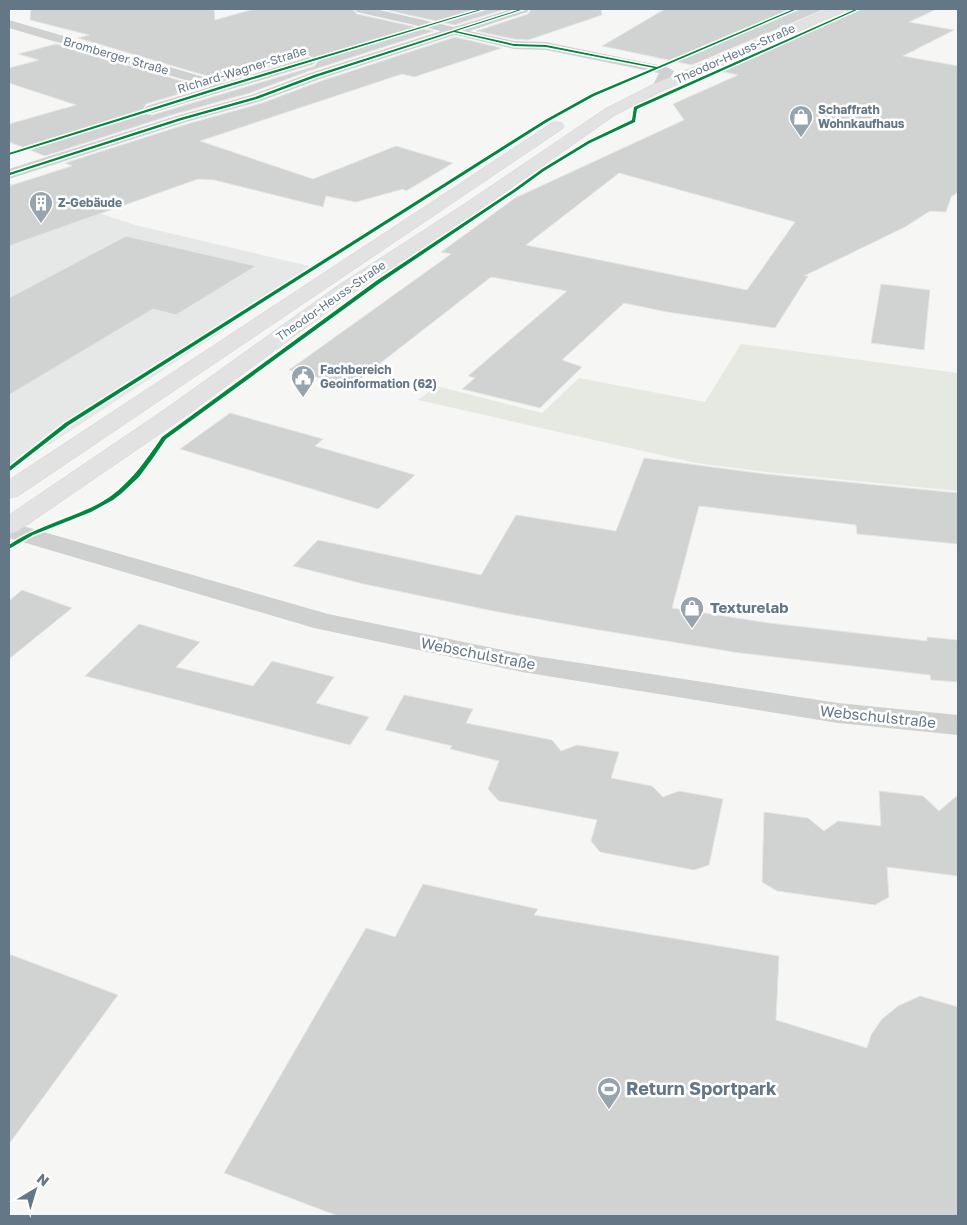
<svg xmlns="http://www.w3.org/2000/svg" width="967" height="1225" viewBox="0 0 967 1225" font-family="'Golos Text',sans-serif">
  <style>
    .built { fill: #e6e8e7 }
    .green { fill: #e6e9e2 }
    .building { fill: #d1d2d2; stroke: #e6e6e4; fill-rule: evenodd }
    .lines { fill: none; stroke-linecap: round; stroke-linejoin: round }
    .primary-casing { stroke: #d1d3d3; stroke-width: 1 }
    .minor { fill: #cfd1d1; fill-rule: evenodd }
    .primary { fill: #e2e2e3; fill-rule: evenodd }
    .cycleway-casing { stroke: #fff; stroke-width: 3 }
    .cycleway { fill: #00873e; fill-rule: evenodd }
    .labels { text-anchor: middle; stroke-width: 5; stroke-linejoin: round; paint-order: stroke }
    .far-street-label { font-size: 12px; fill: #647787; stroke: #fff }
    .far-poi-label { font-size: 12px; font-weight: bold; fill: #647787; stroke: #fff; text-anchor: start }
    .poi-label { font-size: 15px; font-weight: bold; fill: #647787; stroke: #fff; text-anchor: start }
    .street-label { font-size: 15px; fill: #647787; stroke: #fff }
    .near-poi-label { font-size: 18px; font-weight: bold; fill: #647787; stroke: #fff; text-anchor: start }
  </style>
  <rect width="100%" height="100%" fill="#f6f6f4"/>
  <!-- built -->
  <path class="built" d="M 9,183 L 135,225 L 313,267 L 227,328 L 9,471 Z"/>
  <!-- green -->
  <path class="green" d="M 741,344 L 958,373 L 958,491 L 766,472 L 696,463 L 418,400 L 436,386 L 542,413 L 579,378 L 705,402 Z"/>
  <!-- building -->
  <g class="building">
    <path d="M 31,9 L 214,9 L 215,20 L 254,9 L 353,9 L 357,14 L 434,31 L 309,71 L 250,93 L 175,114 L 45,156 L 9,142 L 9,124 L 76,105 L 9,83 L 9,68 L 39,60 L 18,54 L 56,44 L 202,87 L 146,104 L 143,110 L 147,114 L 152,115 L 315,66 L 318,61 L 308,55 L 224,81 L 78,38 L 89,35 L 30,20 Z"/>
    <path d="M 382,9 L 506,9 L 454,25 Z"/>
    <path d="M 531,9 L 601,9 L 602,15 L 528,40 L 514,39 L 476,31 L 528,14 Z"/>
    <path d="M 665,9 L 825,9 L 692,65 L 602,46 Z"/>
    <path d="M 847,9 L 937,9 L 909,22 L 954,30 L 903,56 L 958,66 L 958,192 L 951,197 L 946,212 L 930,211 L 905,227 L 804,276 L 808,276 L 775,328 L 667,312 L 624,303 L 562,360 L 582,367 L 540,408 L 462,389 L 475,378 L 468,376 L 567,291 L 491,277 L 351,386 L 289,370 L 451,254 L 441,252 L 515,198 L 684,120 L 673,104 L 738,75 L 714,70 L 844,14 ZM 619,173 L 795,222 L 747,290 L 526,245 Z"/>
    <path d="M 455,37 L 502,48 L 414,77 L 402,74 L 200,141 L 313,179 L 396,146 L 453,163 L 406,191 L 403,189 L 356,202 L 326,196 L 323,207 L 214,180 L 198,179 L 9,246 L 9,186 L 72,166 L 65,163 L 187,124 L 262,103 L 321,81 Z"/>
    <path d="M 126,236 L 256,266 L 176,315 L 153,309 L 9,395 L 9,298 Z"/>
    <path d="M 881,284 L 930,290 L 924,350 L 871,343 Z"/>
    <path d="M 230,413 L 323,439 L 315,446 L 415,475 L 378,509 L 180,449 Z"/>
    <path d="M 644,458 L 765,474 L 958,493 L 958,544 L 857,534 L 856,525 L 699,506 L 672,608 L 769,623 L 927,641 L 927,637 L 958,640 L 958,682 L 931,680 L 930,675 L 740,653 L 593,629 L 498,612 L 364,584 L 293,566 L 318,540 L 481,575 L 516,515 L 616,531 Z"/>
    <path d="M 22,590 L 72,608 L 9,659 L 9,601 Z"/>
    <path d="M 139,624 L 200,642 L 176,667 L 253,686 L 272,661 L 334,677 L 316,703 L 369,717 L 350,745 L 85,676 Z"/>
    <path d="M 404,695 L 473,709 L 466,723 L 552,740 L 561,751 L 577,745 L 619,752 L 611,778 L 652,786 L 663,797 L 679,791 L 723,799 L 709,865 L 694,870 L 600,852 L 591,841 L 597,820 L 499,801 L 488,789 L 499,761 L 450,749 L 452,746 L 385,730 Z"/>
    <path d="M 879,791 L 923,796 L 939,811 L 958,795 L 958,876 L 887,867 L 889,897 L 875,905 L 777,891 L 762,882 L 764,812 L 808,818 L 824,831 L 838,821 L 881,826 Z"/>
    <path d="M 423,884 L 538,909 L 534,915 L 779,956 L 776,1020 L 867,1048 L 871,1035 L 882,1019 L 898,1006 L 920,996 L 958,1007 L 958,1216 L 338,1216 L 224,1173 L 366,928 L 395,937 Z"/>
    <path d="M 9,954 L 118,995 L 9,1144 Z"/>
  </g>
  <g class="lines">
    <!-- primary casing -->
    <g class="primary-casing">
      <g id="primary">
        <path d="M 829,9 L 845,9 L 843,12 L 664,90 L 615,115 L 478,211 L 353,293 L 180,420 L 18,531 L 9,534 L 9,515 L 164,410 L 339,285 L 466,203 L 605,109 L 654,84 Z"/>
        <path d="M 557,122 L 562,123 L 564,126 L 562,129 L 18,496 L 9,498 L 9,480 L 552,123 Z"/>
      </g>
    </g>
    <!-- minor -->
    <g class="minor">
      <path d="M 355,9 L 375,9 L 454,27 L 512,9 L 529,9 L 527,12 L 469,31 L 514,41 L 546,42 L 667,67 L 674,71 L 664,90 L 659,91 L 652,87 L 659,73 L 546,50 L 514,49 L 455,35 L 320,79 L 261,101 L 186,122 L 9,179 L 9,169 L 176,116 L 251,95 L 310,73 L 441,31 L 357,12 Z"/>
      <path d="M 9,20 L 224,83 L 309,57 L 316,61 L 314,64 L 152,113 L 147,112 L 145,109 L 147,106 L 209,87 L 9,28 Z"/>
      <path d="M 9,522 L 328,614 L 522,654 L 838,703 L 958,715 L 958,735 L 838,723 L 522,672 L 314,628 L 9,538 Z"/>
    </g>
    <!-- primary -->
    <use href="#primary" class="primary"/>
    <!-- cycleway casing -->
    <g class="cycleway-casing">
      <g id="cycleway">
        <path d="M 481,9 L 484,9 L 224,88 L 9,155 L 9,153 L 222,86 Z"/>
        <path d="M 521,9 L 524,9 L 456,31 L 514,44 L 546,45 L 657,67 L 794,9 L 797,9 L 594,96 L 547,122 L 69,425 L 11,470 L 9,471 L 9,467 L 65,423 L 545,120 L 592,94 L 654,68 L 546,47 L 514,46 L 454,32 L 316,77 L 257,99 L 182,120 L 10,175 L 9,175 L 9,173 L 180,118 L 255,97 L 314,75 Z"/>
        <path d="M 856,9 L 859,9 L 637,109 L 635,122 L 590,143 L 544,171 L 515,192 L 380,283 L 166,439 L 153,458 L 139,477 L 122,493 L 113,500 L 91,512 L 33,535 L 9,549 L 9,545 C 37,526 70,519 100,503 C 127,488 145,462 162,437 L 376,281 L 513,190 L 542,169 L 588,141 L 632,120 L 634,107 Z"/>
      </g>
    </g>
    <!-- cycleway -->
    <use href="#cycleway" class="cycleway"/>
  </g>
  <!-- icons -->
  <defs>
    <g id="shop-pin" transform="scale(1.25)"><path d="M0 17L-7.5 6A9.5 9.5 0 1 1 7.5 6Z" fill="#97a3ad" stroke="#fff"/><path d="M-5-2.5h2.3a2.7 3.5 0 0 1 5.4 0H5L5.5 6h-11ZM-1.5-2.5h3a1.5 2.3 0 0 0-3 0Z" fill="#fff"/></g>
    <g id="building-pin" transform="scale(1.25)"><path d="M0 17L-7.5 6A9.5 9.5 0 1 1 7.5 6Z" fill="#97a3ad" stroke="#fff"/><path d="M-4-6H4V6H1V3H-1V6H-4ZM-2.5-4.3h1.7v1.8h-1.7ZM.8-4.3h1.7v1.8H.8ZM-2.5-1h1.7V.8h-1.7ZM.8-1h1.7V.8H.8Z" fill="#fff"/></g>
    <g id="civic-pin" transform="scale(1.25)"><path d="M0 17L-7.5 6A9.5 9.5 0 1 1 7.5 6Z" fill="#97a3ad" stroke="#fff"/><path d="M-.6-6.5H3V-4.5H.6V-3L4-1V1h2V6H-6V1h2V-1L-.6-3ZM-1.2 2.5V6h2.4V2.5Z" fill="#fff"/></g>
    <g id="stadium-pin" transform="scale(1.25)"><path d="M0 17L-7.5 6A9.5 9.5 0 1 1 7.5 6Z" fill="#97a3ad" stroke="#fff"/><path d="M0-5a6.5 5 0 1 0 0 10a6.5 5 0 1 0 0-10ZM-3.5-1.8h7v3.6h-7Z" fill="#fff"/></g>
  </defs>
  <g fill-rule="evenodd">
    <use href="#shop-pin" x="801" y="117"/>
    <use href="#building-pin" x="41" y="203"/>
    <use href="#civic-pin" x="303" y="377"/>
    <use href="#shop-pin" x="692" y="608"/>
    <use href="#stadium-pin" x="609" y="1089"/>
  </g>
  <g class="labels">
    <!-- far-street labels -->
    <g class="far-street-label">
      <text transform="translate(735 54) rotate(-24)" y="4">Theodor-Heuss-Straße</text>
      <text transform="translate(116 56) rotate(16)" y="4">Bromberger Straße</text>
      <text transform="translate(242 70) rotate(-17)" y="4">Richard-Wagner-Straße</text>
      <text transform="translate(331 301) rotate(-35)" y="4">Theodor-Heuss-Straße</text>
    </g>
    <!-- far-poi labels -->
    <g class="far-poi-label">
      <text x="818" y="114">Schaffrath<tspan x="818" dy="14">Wohnkaufhaus</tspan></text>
      <text x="58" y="207">Z-Gebäude</text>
      <text x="320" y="374">Fachbereich<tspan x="320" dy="14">Geoinformation (62)</tspan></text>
    </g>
    <!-- poi labels -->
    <g class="poi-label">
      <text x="710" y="613">Texturelab</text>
    </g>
    <!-- street labels -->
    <g class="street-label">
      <text transform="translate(478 654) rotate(11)" y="5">Webschulstraße</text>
      <text transform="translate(878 717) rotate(6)" y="5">Webschulstraße</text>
    </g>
    <!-- near-poi labels -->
    <g class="near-poi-label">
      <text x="626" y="1095">Return Sportpark</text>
    </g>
  </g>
  <!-- border -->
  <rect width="967" height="1225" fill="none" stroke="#647787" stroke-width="20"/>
  <!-- north arrow -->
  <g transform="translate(35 1190) rotate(38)" stroke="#ffffff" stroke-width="4" paint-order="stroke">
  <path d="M0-4L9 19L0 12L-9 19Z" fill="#647787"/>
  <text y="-8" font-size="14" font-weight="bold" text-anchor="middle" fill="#647787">N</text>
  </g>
</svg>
